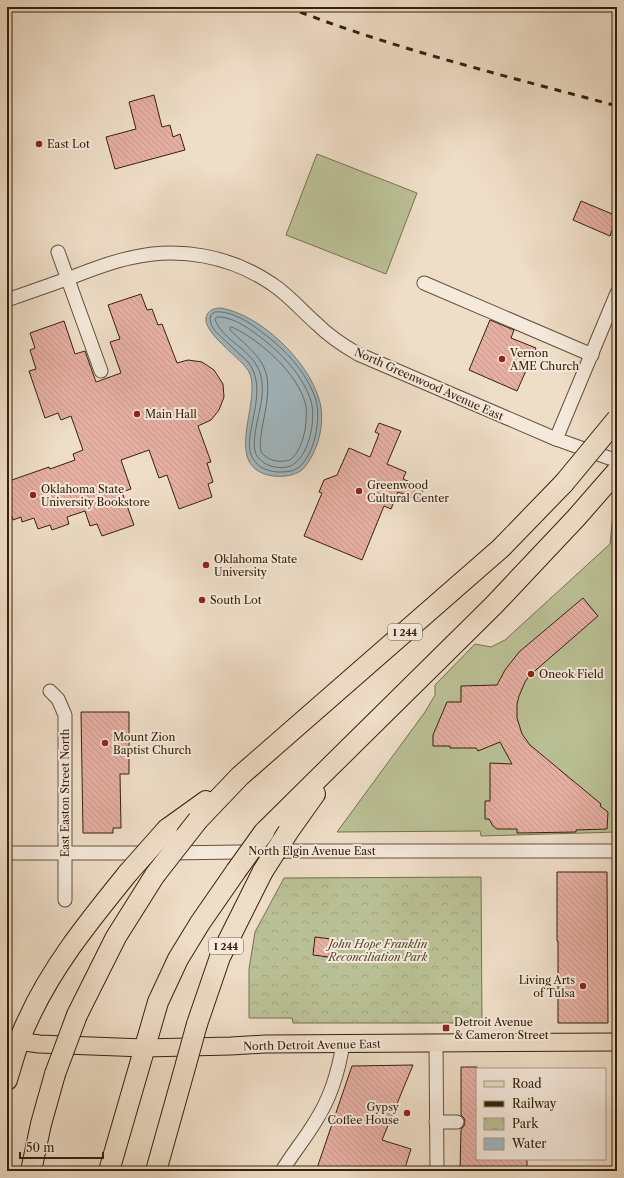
<svg xmlns="http://www.w3.org/2000/svg" width="624" height="1178" viewBox="0 0 624 1178" font-family="'Libre Caslon Text',serif">
  <style>
    .green { fill: #bac095; stroke: #787050 }
    .park { fill: url(#park-crowns); stroke: #787050 }
    .water { fill: #a0b8c1; stroke: #767c78 }
    .lines { fill: none; stroke-linecap: round; stroke-linejoin: round }
    .shore { stroke: #6b6c66; stroke-width: 1 }
    .building { fill: url(#building-back-hatch); stroke: #36210b }
    .minor-casing { stroke: #64503a; stroke-width: 15 }
    .major-casing { stroke: #36210b; stroke-width: 19 }
    .highway-casing { stroke: #36210b; stroke-width: 22 }
    .minor { stroke: #f4e9db; stroke-width: 13 }
    .major { stroke: #eeddc7; stroke-width: 17 }
    .highway { stroke: #eeddc7; stroke-width: 20 }
    .rail { stroke: #36210b; stroke-width: 3; stroke-dasharray: 7 7; stroke-linecap: butt }
    .highway-bridge-casing { stroke: #36210b; stroke-width: 22; stroke-linecap: butt }
    .highway-bridge { stroke: #eeddc7; stroke-width: 20 }
    .poi-dot { fill: #8f2418; stroke: #f4e9db; stroke-width: 1.5 }
    .labels { text-anchor: middle; stroke-width: 4; stroke-linejoin: round; paint-order: stroke }
    .shield { fill: #f4e9db; stroke: #6f5d49; stroke-width: 1 }
    .shield-label { font-size: 10px; font-weight: bold; fill: #36210b }
    .poi-label { font-size: 11px; fill: #36210b; stroke: #f4e9db; text-anchor: start }
    .street-label { font-size: 11px; fill: #36210b; stroke: #f4e9db }
    .park-label { font-size: 11px; font-style: italic; fill: #57492e; stroke: #f4e9db }
  </style>
  <defs>
    <pattern id="park-crowns" width="20" height="18" patternUnits="userSpaceOnUse"><rect width="20" height="18" fill="#bac095"/><path d="M2 6a3 3 0 1 1 6 0M12 15a3 3 0 1 1 6 0" fill="none" stroke="#a0a57f"/></pattern>
    <pattern id="building-back-hatch" width="6" height="6" patternUnits="userSpaceOnUse"><rect width="6" height="6" fill="#e6afa3"/><path d="M-1 5l2 2M0 0l6 6M5-1l2 2" fill="none" stroke="#c6968b"/></pattern>
  </defs>
  <rect width="100%" height="100%" fill="#eeddc7"/>
  <filter id="stains"><feTurbulence type="fractalNoise" baseFrequency=".005" numOctaves="4"/><feColorMatrix values="0 0 0 0 .2 0 0 0 0 .09 0 0 0 0 .02 0 0 0 .5 -.17"/></filter>
  <radialGradient id="worn" r=".72"><stop offset=".6" stop-color="#630" stop-opacity="0"/><stop offset="1" stop-color="#630" stop-opacity=".3"/></radialGradient>
  <!-- green -->
  <g class="green">
    <path d="M 317,154 L 417,193 L 386,274 L 286,235 Z"/>
    <path d="M 613,514 L 617,514 L 617,832 L 481,836 L 480,831 L 337,832 L 425,712 L 435,695 L 435,685 L 475,644 L 491,647 L 505,640 L 610,544 Z"/>
  </g>
  <!-- park -->
  <path class="park" d="M 481,877 L 482,1023 L 293,1023 L 292,1018 L 249,1018 L 249,969 L 255,932 L 284,878 Z"/>
  <!-- water -->
  <path class="water" d="M 221,308 C 261,315 308,361 319,399 C 323,411 322,426 319,438 C 316,449 310,462 302,470 C 294,476 283,477 273,476 C 221,468 261,405 250,374 C 245,359 195,330 208,313 C 211,309 216,308 221,308 Z"/>
  <g class="lines">
    <!-- shore -->
    <g class="shore">
      <path d="M 215,312 C 232,310 252,324 264,334 C 286,350 307,373 316,400 C 321,419 315,455 298,468 C 292,472 284,472 277,472 C 268,471 259,468 254,460 C 238,440 271,394 249,363 L 215,331 L 211,324 L 210,318 L 211,315 Z"/>
      <path d="M 217,317 C 233,316 251,330 263,339 C 283,355 303,376 311,401 C 316,418 310,452 295,463 C 290,468 281,468 275,467 C 268,466 261,462 257,456 C 249,444 261,411 262,396 C 263,388 262,378 259,370 C 250,348 223,341 215,320 Z"/>
      <path d="M 232,327 C 260,340 299,374 306,406 C 307,414 306,422 305,430 C 303,440 299,453 290,460 C 279,463 268,461 261,452 C 259,441 262,429 264,418 C 274,368 265,362 230,330 L 230,328 Z"/>
    </g>
  </g>
  <!-- building -->
  <g class="building">
    <path d="M 154,95 L 162,127 L 170,125 L 173,137 L 180,134 L 185,150 L 115,169 L 106,137 L 136,129 L 129,102 Z"/>
    <path d="M 581,201 L 617,216 L 610,236 L 573,220 Z"/>
    <path d="M 141,294 L 147,310 L 152,309 L 158,325 L 162,324 L 177,363 L 188,360 L 202,362 L 214,370 L 223,384 L 224,397 L 219,410 L 211,420 L 198,426 L 211,462 L 207,463 L 213,482 L 208,484 L 212,497 L 179,509 L 167,475 L 159,478 L 149,450 L 121,460 L 131,489 L 122,492 L 134,525 L 102,536 L 97,524 L 90,526 L 85,511 L 67,517 L 69,524 L 52,530 L 50,525 L 38,529 L 34,518 L 22,522 L 21,517 L 13,520 L 7,502 L 7,488 L 11,486 L 9,481 L 49,467 L 50,469 L 75,460 L 73,454 L 83,450 L 71,416 L 61,420 L 58,413 L 45,418 L 29,371 L 36,369 L 30,350 L 35,348 L 30,333 L 64,321 L 75,354 L 85,351 L 96,382 L 121,373 L 110,342 L 120,339 L 108,305 Z"/>
    <path d="M 490,320 L 514,330 L 511,338 L 536,348 L 517,391 L 469,370 Z"/>
    <path d="M 379,423 L 401,431 L 387,464 L 406,472 L 403,479 L 424,488 L 418,500 L 398,492 L 391,509 L 384,506 L 362,560 L 304,536 L 322,493 L 319,492 L 324,480 L 337,475 L 349,448 L 370,457 L 379,434 L 375,432 Z"/>
    <path d="M 583,598 L 598,616 L 529,676 L 525,682 L 519,696 L 517,704 L 517,718 L 522,734 L 530,745 L 601,804 L 600,806 L 608,812 L 607,829 L 576,830 L 576,832 L 517,833 L 517,829 L 497,829 L 493,826 L 489,819 L 485,819 L 485,801 L 490,801 L 490,763 L 512,764 L 500,742 L 478,751 L 476,748 L 450,748 L 450,746 L 433,746 L 433,735 L 447,702 L 461,702 L 461,686 L 497,685 L 505,670 L 519,652 Z"/>
    <path d="M 81,712 L 129,712 L 129,774 L 120,774 L 121,828 L 113,828 L 113,833 L 83,833 Z"/>
    <path d="M 557,872 L 607,872 L 608,1023 L 558,1023 L 558,941 L 557,941 Z"/>
    <path d="M 315,937 L 331,939 L 329,957 L 313,955 Z"/>
    <path d="M 413,1065 L 382,1140 L 411,1149 L 404,1171 L 316,1171 L 352,1066 Z"/>
    <path d="M 461,1067 L 477,1067 L 477,1159 L 527,1159 L 527,1171 L 460,1171 L 461,1129 L 464,1126 L 465,1122 L 464,1118 L 461,1115 Z"/>
  </g>
  <g class="lines">
    <!-- minor casing -->
    <g class="minor-casing">
      <g id="minor">
        <path d="M 58,252 L 101,371"/>
        <path d="M 424,283 L 592,355"/>
        <path d="M 7,300 C 30,292 53,284 75,276 C 93,269 111,262 130,258 C 179,246 231,256 272,284 C 289,295 302,311 317,324 C 329,336 344,346 358,354 L 556,439 L 609,458 L 617,460"/>
        <path d="M 556,439 L 617,293"/>
        <path d="M 50,691 L 58,699 L 65,715 L 65,900"/>
        <path d="M 7,853 L 149,853"/>
        <path d="M 169,853 L 301,851 L 617,851"/>
        <path d="M 436,1043 L 437,1171"/>
        <path d="M 436,1122 L 457,1122"/>
        <path d="M 282,1171 C 292,1154 305,1139 315,1122 C 330,1099 339,1070 343,1043"/>
      </g>
    </g>
    <!-- major casing -->
    <g class="major-casing">
      <path id="major" d="M 7,1041 L 18,1041 L 39,1044 L 144,1048 L 231,1046 L 265,1044 L 617,1042"/>
    </g>
    <!-- highway casing -->
    <g class="highway-casing">
      <g id="highway">
        <path d="M 198,820 L 240,776 L 501,548 L 564,483"/>
        <path d="M 167,829 L 206,801"/>
        <path d="M 264,832 L 494,605 L 576,518 L 617,471"/>
        <path d="M 288,832 L 315,794"/>
        <path d="M 77,1015 L 116,937 L 155,875"/>
        <path d="M 197,1024 L 220,957 L 263,871"/>
        <path d="M 7,1080 C 13,1060 18,1040 27,1022 C 52,966 90,920 128,873"/>
        <path d="M 31,1171 L 41,1124 L 55,1074"/>
        <path d="M 109,1171 L 158,1002 L 178,959 L 200,923 L 236,871"/>
        <path d="M 156,1171 L 186,1064"/>
      </g>
    </g>
    <!-- minor -->
    <use href="#minor" class="minor"/>
    <!-- major -->
    <use href="#major" class="major"/>
    <!-- highway -->
    <use href="#highway" class="highway"/>
    <!-- rail -->
    <path class="rail" d="M 287,7 C 394,49 506,76 617,106"/>
    <!-- highway-bridge casing -->
    <g class="highway-bridge-casing">
      <g id="highway-bridge">
        <path d="M 564,483 L 617,419"/>
        <path d="M 236,871 L 264,832"/>
        <path d="M 263,871 L 288,832"/>
        <path d="M 128,873 L 167,829"/>
        <path d="M 155,875 L 198,820"/>
        <path d="M 186,1064 L 197,1024"/>
        <path d="M 55,1074 L 77,1015"/>
      </g>
    </g>
    <!-- highway-bridge -->
    <use href="#highway-bridge" class="highway-bridge"/>
  </g>
  <!-- markers -->
  <g class="poi-dot">
    <circle cx="39" cy="144" r="4"/>
    <circle cx="502" cy="359" r="4"/>
    <circle cx="137" cy="414" r="4"/>
    <circle cx="359" cy="491" r="4"/>
    <circle cx="33" cy="495" r="4"/>
    <circle cx="206" cy="565" r="4"/>
    <circle cx="202" cy="600" r="4"/>
    <circle cx="531" cy="674" r="4"/>
    <circle cx="105" cy="743" r="4"/>
    <circle cx="583" cy="986" r="4"/>
    <rect x="442" y="1024" width="8" height="8" rx="2"/>
    <circle cx="407" cy="1113" r="4"/>
  </g>
  <g class="labels">
    <!-- shield labels -->
    <g class="shield">
      <rect x="388" y="624" width="34" height="16" rx="3"/>
      <rect x="209" y="938" width="34" height="16" rx="3"/>
    </g>
    <g class="shield-label">
      <text x="405" y="636">I 244</text>
      <text x="226" y="950">I 244</text>
    </g>
    <!-- poi labels -->
    <g class="poi-label">
      <text x="47" y="148">East Lot</text>
      <text x="510" y="357">Vernon<tspan x="510" dy="13">AME Church</tspan></text>
      <text x="145" y="418">Main Hall</text>
      <text x="367" y="489">Greenwood<tspan x="367" dy="13">Cultural Center</tspan></text>
      <text x="41" y="493">Oklahoma State<tspan x="41" dy="13">University Bookstore</tspan></text>
      <text x="214" y="563">Oklahoma State<tspan x="214" dy="13">University</tspan></text>
      <text x="210" y="604">South Lot</text>
      <text x="539" y="678">Oneok Field</text>
      <text x="113" y="741">Mount Zion<tspan x="113" dy="13">Baptist Church</tspan></text>
      <text x="575" y="984" text-anchor="end">Living Arts<tspan x="575" dy="13">of Tulsa</tspan></text>
      <text x="454" y="1026">Detroit Avenue<tspan x="454" dy="13">&amp; Cameron Street</tspan></text>
      <text x="399" y="1111" text-anchor="end">Gypsy<tspan x="399" dy="13">Coffee House</tspan></text>
    </g>
    <!-- street labels -->
    <g class="street-label">
      <text transform="translate(429 384) rotate(24)" y="4">North Greenwood Avenue East</text>
      <text transform="translate(65 793) rotate(-90)" y="4">East Easton Street North</text>
      <text x="312" y="855">North Elgin Avenue East</text>
      <text transform="translate(312 1045) rotate(-1)" y="4">North Detroit Avenue East</text>
    </g>
    <!-- park labels -->
    <g class="park-label">
      <text x="378" y="948">John Hope Franklin<tspan x="378" dy="13">Reconciliation Park</tspan></text>
    </g>
  </g>
  <!-- margin -->
  <rect width="624" height="1178" fill="none" stroke="#eeddc7" stroke-width="24"/>
  <rect x="8" y="8" width="608" height="1162" fill="none" stroke="#36210b" stroke-width="2"/>
  <rect x="12" y="12" width="600" height="1154" fill="none" stroke="#36210b"/>
  <!-- legend -->
  <rect x="476" y="1068" width="130" height="92" fill="#f4e9db" stroke="#a89988"/>
  <rect x="484" y="1081" width="20" height="6" fill="#eeddc7" stroke="#a89988"/>
  <text x="512" y="1088" font-size="12" fill="#36210b">Road</text>
  <rect x="484" y="1101" width="20" height="6" fill="#36210b" stroke="#a89988"/>
  <text x="512" y="1108" font-size="12" fill="#36210b">Railway</text>
  <rect x="484" y="1118" width="20" height="12" fill="url(#park-crowns)" stroke="#a89988"/>
  <text x="512" y="1128" font-size="12" fill="#36210b">Park</text>
  <rect x="484" y="1138" width="20" height="12" fill="#a0b8c1" stroke="#a89988"/>
  <text x="512" y="1148" font-size="12" fill="#36210b">Water</text>
  <!-- scale -->
  <path d="M20 1152v6h83v-6" fill="none" stroke="#36210b" stroke-width="2"/>
  <text x="26" y="1152" font-size="12" fill="#36210b" stroke="#f4e9db" stroke-width="3" paint-order="stroke">50 m</text>
  <rect width="100%" height="100%" filter="url(#stains)"/>
  <rect width="100%" height="100%" fill="url(#worn)"/>
</svg>
